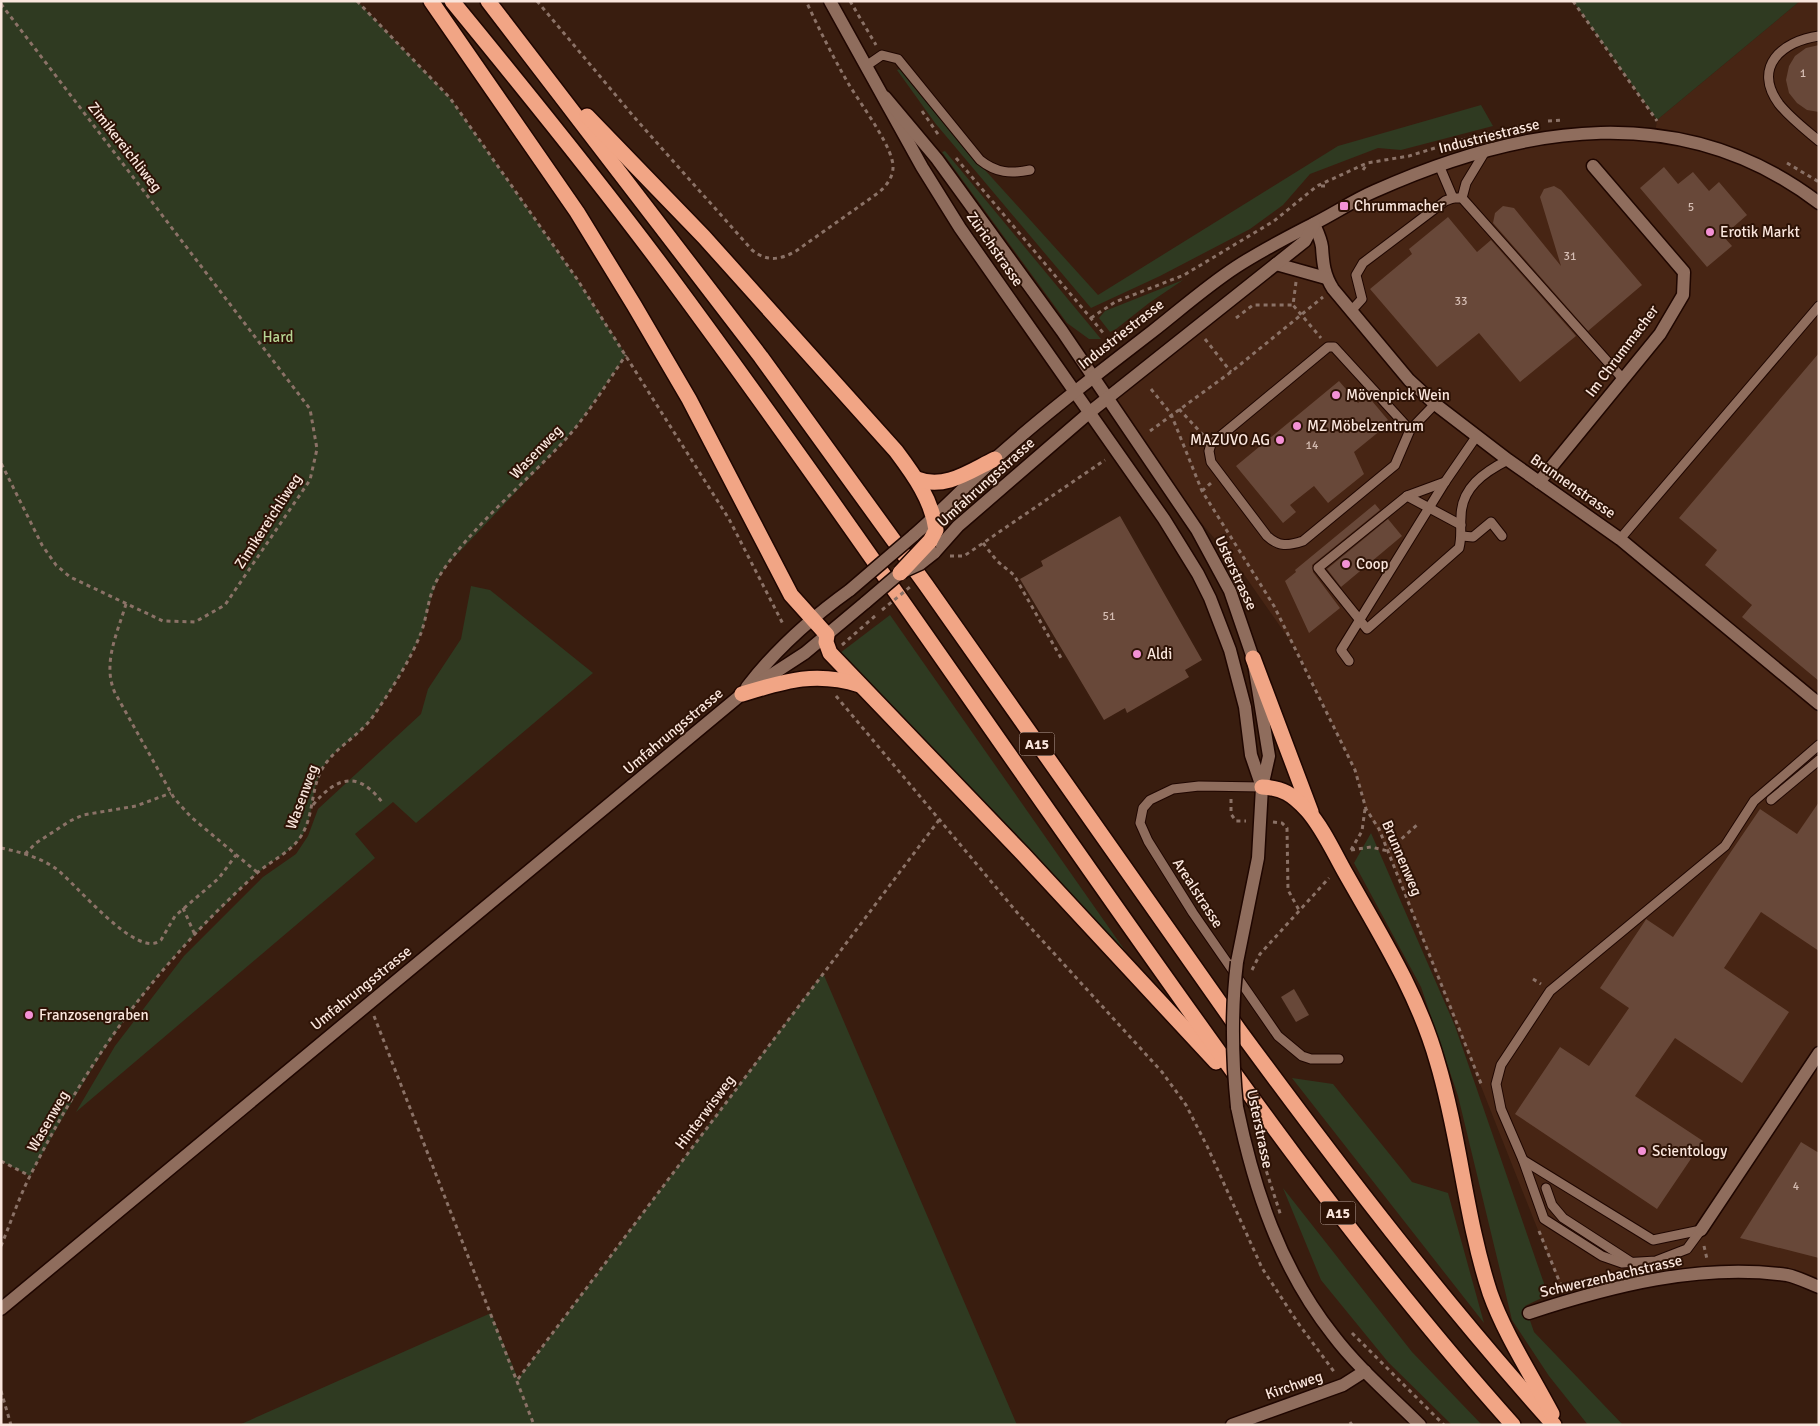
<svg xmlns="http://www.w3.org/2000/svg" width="1820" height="1426" viewBox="0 0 1820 1426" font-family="Signika,sans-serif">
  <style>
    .built { fill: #472514 }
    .green { fill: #2f3a21 }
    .building { fill: #684839 }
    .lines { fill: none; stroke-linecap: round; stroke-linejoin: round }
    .lane-casing { stroke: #1f0600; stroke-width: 11 }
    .street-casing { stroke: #1f0600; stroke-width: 15 }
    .secondary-casing { stroke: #1f0600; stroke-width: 15 }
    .highway-casing { stroke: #1f0600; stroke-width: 18 }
    .path { stroke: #8b7267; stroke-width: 3; stroke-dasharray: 4 4; stroke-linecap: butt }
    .lane { stroke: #8f6d5d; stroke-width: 9 }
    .street { stroke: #8f6d5d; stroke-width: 12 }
    .secondary { stroke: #8f6d5d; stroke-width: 12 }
    .highway { stroke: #f1a585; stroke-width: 15 }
    .secondary-bridge-casing { stroke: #1f0600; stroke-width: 15; stroke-linecap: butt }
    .highway-bridge-casing { stroke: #1f0600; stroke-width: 18; stroke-linecap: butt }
    .path-bridge { stroke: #8b7267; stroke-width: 3; stroke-dasharray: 4 4; stroke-linecap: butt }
    .secondary-bridge { stroke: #8f6d5d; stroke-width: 12 }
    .highway-bridge { stroke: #f1a585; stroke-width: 15 }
    .poi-dot { fill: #f391d5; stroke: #2e1306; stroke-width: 2 }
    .labels { text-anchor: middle; stroke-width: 4; stroke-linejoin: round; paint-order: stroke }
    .number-label { font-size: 12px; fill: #d6beb4 }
    .shield { fill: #2e1306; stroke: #bda79c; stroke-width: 1 }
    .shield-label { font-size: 14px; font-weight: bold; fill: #fae6dd }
    .street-label { font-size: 15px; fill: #fae6dd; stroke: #2e1306 }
    .poi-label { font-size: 15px; fill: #fae6dd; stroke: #2e1306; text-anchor: start }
    .park-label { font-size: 15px; fill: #b6d593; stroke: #2e1306 }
  </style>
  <rect width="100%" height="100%" fill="#391d0f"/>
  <!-- built -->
  <path class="built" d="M 1800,1 L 1819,1 L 1819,1287 L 1788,1275 L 1709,1271 L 1566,1301 L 1388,851 L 1366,809 L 1355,770 L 1298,652 L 1238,566 L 1156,470 L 1106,399 L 1220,308 L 1314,224 L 1344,206 L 1502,146 L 1655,134 L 1657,120 Z"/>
  <!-- green -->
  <g class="green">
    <path d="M 1,1 L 357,1 L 450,98 L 577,279 L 626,355 L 583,418 L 564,441 L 448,564 C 429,590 431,606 421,634 C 411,658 385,702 369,722 C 354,741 329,751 320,774 C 310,795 314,819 300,839 C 289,853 272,860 259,872 C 245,883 234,897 221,909 C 207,923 192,937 178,952 C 118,1019 73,1098 30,1176 L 1,1161 Z"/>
    <path d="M 1573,1 L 1800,1 L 1657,120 Z"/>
    <path d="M 902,68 L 984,169 L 1098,295 L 1338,146 L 1481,105 L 1493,126 L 1401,150 L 1378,148 L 1310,174 L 1283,205 L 1250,229 L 1160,276 L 1091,308 L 935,123 L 897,70 Z"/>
    <path d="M 945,151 L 1101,339 L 1089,339 L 1067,323 L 942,152 Z"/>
    <path d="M 1183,280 L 1149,303 L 1116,329 L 1110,332 L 1099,318 L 1105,311 Z"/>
    <path d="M 471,586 L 490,590 L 593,673 L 416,823 L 393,802 L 355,834 L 375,858 L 76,1112 L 115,1046 L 184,956 L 263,877 L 296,854 L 308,836 L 318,809 L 421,714 L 428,689 L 461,639 Z"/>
    <path d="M 890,615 L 1126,952 L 840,653 Z"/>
    <path d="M 1371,833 L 1455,1026 L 1548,1295 L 1525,1306 L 1534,1332 L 1623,1425 L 1588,1425 L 1549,1376 L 1512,1320 L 1458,1096 L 1421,987 L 1354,863 Z"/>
    <path d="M 823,973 L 1017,1425 L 239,1425 L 491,1313 L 518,1379 Z"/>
    <path d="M 1292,1078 L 1333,1084 L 1412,1182 L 1448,1193 L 1484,1323 Z"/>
    <path d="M 1283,1188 L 1412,1352 L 1482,1425 L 1452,1425 L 1388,1362 L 1321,1280 Z"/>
  </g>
  <!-- building -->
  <g class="building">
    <path d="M 1819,45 L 1819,112 L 1807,110 L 1797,103 L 1789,93 L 1786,80 L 1789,66 L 1795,56 L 1806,48 Z"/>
    <path d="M 1664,167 L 1678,184 L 1693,172 L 1709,191 L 1719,182 L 1747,215 L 1723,236 L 1732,246 L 1707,267 L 1640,188 Z"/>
    <path d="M 1554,186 L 1561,190 L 1642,285 L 1588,331 L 1493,223 L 1495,213 L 1503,206 L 1514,208 L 1561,266 L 1540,197 L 1544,189 Z"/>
    <path d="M 1448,217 L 1477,252 L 1491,240 L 1576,336 L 1520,382 L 1479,333 L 1437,367 L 1370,289 L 1412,254 L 1409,249 Z"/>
    <path d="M 1819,353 L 1819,681 L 1742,617 L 1752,605 L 1705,565 L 1717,550 L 1679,518 Z"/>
    <path d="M 1339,381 L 1358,403 L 1367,395 L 1388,420 L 1379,428 L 1381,430 L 1354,452 L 1364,474 L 1328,503 L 1314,486 L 1290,505 L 1296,512 L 1283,523 L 1236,466 Z"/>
    <path d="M 1375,504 L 1380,510 L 1312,565 L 1313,572 L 1340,608 L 1309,633 L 1285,581 L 1296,572 L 1295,570 Z"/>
    <path d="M 1120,516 L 1202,660 L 1185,670 L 1189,677 L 1127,713 L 1125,708 L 1104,720 L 1020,579 L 1043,566 L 1041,561 Z"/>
    <path d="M 1388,519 L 1402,536 L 1341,587 L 1327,569 Z"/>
    <path d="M 1819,802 L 1819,951 L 1761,912 L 1724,968 L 1789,1012 L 1742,1083 L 1675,1038 L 1635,1096 L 1703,1141 L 1657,1209 L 1515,1114 L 1560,1047 L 1589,1066 L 1629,1008 L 1600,988 L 1645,921 L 1646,919 L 1673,937 L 1760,809 L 1797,834 Z"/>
    <path d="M 1294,989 L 1309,1015 L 1296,1022 L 1281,997 Z"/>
    <path d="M 1801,1142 L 1819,1153 L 1819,1258 L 1740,1238 Z"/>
  </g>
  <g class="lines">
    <!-- lane casing -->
    <g class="lane-casing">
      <g id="lane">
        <path d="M 1819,36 C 1782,41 1752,67 1779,104 C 1790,118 1806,130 1819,141"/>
        <path d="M 866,66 L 882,55 L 898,59 L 980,160 C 996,173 1011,174 1030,170"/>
        <path d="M 1439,165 L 1453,198"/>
        <path d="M 1462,198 L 1466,183 L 1486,150"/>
        <path d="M 1351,311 L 1362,299 L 1356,275 L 1363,263 L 1445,201 L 1453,198 L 1462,198 L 1623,379"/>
        <path d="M 1410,430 L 1334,347 L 1328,347 L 1211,444 L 1209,451 L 1211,462 L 1267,536 C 1279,547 1288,546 1303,541 L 1395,465 L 1410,430 L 1435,404"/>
        <path d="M 1445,482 L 1407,496 L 1318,568 L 1367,629 L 1459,548 C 1462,537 1460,528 1461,517 C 1461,488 1484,472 1508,460"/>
        <path d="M 1407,496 L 1461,525"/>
        <path d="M 1462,536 L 1473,537 L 1491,522 L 1502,536"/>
        <path d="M 1620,539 L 1819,306"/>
        <path d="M 1349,661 L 1341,650 L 1445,482 L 1476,437"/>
        <path d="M 1262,787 L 1199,786 L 1173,789 L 1150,800 L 1143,808 L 1140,823 L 1148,841 L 1193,913 L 1278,1036 L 1302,1056 L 1311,1059 L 1339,1059"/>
        <path d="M 1771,800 L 1819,760"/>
        <path d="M 1523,1160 L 1653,1240 L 1701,1230"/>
        <path d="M 1546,1188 L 1552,1205 L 1563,1218 L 1631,1262"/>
        <path d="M 1701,1230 L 1687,1249 L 1656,1261 L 1622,1263 L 1602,1256 L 1544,1219 L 1523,1160 L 1501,1109 L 1496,1084 L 1501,1065 L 1550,991 L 1725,846 L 1754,801 L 1819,745"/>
      </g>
    </g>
    <!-- street casing -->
    <g class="street-casing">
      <g id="street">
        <path d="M 1539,482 L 1660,334 L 1683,295 L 1684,272 L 1593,166"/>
        <path d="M 1701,1230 L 1819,1053"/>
        <path d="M 1529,1313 C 1611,1286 1700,1263 1787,1275 C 1797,1277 1809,1283 1819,1287"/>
        <path d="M 1232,1425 L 1343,1385 L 1365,1371"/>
      </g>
    </g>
    <!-- secondary casing -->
    <g class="secondary-casing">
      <g id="secondary">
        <path d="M 830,1 L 922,167 L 960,228 L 1164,519 L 1198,574 L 1210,598 L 1230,650 L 1245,707 L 1251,755 L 1262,787"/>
        <path d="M 885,97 L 937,159 L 1062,331 L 1197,530 L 1230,591 L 1253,658 L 1269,756 L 1262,787 L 1258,858 L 1237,962"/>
        <path d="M 1314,224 C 1317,231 1321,239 1322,247 C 1323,263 1324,275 1333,289 L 1409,380 L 1435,404 L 1508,460 L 1620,539 L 1819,704"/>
        <path d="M 1276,264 L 1326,278"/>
        <path d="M 913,536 C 942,511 968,483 997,457 C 1047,412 1100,372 1153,331 C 1181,309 1207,286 1236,267 C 1262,250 1288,237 1315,223 C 1335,213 1354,200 1375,191 C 1522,125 1682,98 1819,203"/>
        <path d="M 934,553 L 958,526 L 1090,412 L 1305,241 L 1314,224"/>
        <path d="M 747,687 C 776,649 811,618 850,590"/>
        <path d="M 1237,1107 C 1254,1189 1280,1268 1333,1335 C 1358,1368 1391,1396 1420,1425"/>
        <path d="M 1,1309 L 742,694 L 805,653 L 866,602"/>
      </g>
    </g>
    <!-- highway casing -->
    <g class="highway-casing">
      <g id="highway">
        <path d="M 431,1 L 577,212 L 634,305 L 689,399 L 791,595 L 827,635 L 826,642 L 830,653 L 1023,854 L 1216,1062"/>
        <path d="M 452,1 C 526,91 599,181 668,274 C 799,451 924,633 1050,813 C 1197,1022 1342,1234 1513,1425"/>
        <path d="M 488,1 L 761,357 L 926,585 L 1239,1030 C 1339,1166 1441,1299 1554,1425"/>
        <path d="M 587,116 L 704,237 L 896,451 C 914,475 932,500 936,530 L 930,541"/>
        <path d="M 917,479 C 945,490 970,471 995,459"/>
        <path d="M 1253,658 L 1311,812"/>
        <path d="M 742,694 C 785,681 815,671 860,685"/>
        <path d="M 1262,787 C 1283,788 1292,794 1307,810 C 1323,828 1334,853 1346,874 C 1380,934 1418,994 1437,1061 C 1460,1137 1465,1217 1490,1293 C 1505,1335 1531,1374 1552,1414"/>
      </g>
    </g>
    <!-- path -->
    <g class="path">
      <path d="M 357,1 L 450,98 L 577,279 L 729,519 L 784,626"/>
      <path d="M 537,1 L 634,117 L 752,250 C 767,262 780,260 796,251 L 878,193 C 888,185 896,173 892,160 C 887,139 860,103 848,83 C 833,57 819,29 806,1"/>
      <path d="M 850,1 L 876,45"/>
      <path d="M 1573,1 L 1657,121"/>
      <path d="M 1,4 L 310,409 L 317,449 L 310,480 L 225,605 L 195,622 L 163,621 L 70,577 L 56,565 L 42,545 L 1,463"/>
      <path d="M 922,111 L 940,137"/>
      <path d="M 1548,121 L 1564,120"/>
      <path d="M 956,158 L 1105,335"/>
      <path d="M 1787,163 L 1819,182"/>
      <path d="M 1363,170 L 1367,164"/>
      <path d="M 1321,186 L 1329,186"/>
      <path d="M 1296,282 L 1293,305 L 1321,338"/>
      <path d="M 1091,318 L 1115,302 L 1184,275 L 1274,221 L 1317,186 L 1367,163 L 1409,156 L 1461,140 L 1529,124"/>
      <path d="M 1236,318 L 1253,305 L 1293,305"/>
      <path d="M 1205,339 L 1231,372"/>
      <path d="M 1151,389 L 1171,414 L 1202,491 L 1274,606 L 1355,770 L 1366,809 L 1379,829 L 1482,1086"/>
      <path d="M 1179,409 L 1203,435"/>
      <path d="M 1150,431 L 1231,372 L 1323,297"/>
      <path d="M 1202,491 L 1211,483"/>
      <path d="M 983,543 L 997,561 L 1014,575 L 1061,658"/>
      <path d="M 950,556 L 964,556 L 1105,460"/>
      <path d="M 126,604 C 117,634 102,664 115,693 L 174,798 L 191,817 L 258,873"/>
      <path d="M 842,645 L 875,616"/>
      <path d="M 836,696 L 1020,916 L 1162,1072 L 1186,1105 L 1207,1146 L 1262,1268 L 1298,1323 L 1335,1373"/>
      <path d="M 1231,799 L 1231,814 L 1236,821 L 1246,821"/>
      <path d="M 313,805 C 337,776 358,771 382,802"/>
      <path d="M 1273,822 L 1282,823 L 1287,828 L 1288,890 L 1299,910"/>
      <path d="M 1,848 C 20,852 39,857 55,868 C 74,881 137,961 161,940 L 175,916 L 219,878 L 236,855"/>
      <path d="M 1351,850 L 1371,847 L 1388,851 L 1418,824"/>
      <path d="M 1351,850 L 1362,831 L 1365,809"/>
      <path d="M 25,854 L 36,843 L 70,821 L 83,815 L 136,806 L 171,793"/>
      <path d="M 183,908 L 195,935"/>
      <path d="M 1252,970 L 1260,954 L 1329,878"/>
      <path d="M 1533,979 L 1541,984"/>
      <path d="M 374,1016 L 534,1425"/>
      <path d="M 1,1161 L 30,1176"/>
      <path d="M 1539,1231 L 1562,1288"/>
      <path d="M 1,1246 C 11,1222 19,1197 31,1174 C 70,1096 119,1018 178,953 C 202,925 229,899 256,874 C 270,861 288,854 299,839 C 314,819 310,793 321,771 C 333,748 359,737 374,715 C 391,690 410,661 421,633 C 428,614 428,593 440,575 C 470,528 525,483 564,441 C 588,415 606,384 626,355"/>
      <path d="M 1704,1246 L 1707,1259"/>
      <path d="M 1352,1333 L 1444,1425"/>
      <path d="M 518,1379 L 939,820"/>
      <path d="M 1,1391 L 11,1425"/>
      <path d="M 1350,1422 L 1352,1425"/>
    </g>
    <!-- lane -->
    <use href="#lane" class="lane"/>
    <!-- street -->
    <use href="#street" class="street"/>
    <!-- secondary -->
    <use href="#secondary" class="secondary"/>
    <!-- highway -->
    <use href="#highway" class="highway"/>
    <!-- secondary-bridge casing -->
    <g class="secondary-bridge-casing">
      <g id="secondary-bridge">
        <path d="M 850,590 L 913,536"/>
        <path d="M 866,602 L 900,573 L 920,564 L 934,553"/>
        <path d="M 1237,962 C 1231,1011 1232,1058 1237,1107"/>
      </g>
    </g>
    <!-- highway-bridge casing -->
    <g class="highway-bridge-casing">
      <path id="highway-bridge" d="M 900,573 L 930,541"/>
    </g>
    <!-- path-bridge -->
    <g class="path-bridge">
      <path d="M 882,610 L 910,587"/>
      <path d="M 1252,1109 L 1265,1167 L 1281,1216"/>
    </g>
    <!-- secondary-bridge -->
    <use href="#secondary-bridge" class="secondary-bridge"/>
    <!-- highway-bridge -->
    <use href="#highway-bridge" class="highway-bridge"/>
  </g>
  <!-- markers -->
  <g class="poi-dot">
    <rect x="1339" y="201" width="10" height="10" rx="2.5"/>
    <circle cx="1710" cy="232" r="5"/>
    <circle cx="1336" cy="395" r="5"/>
    <circle cx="1297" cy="426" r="5"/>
    <circle cx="1280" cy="440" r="5"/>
    <circle cx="1346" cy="564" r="5"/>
    <circle cx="1137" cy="654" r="5"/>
    <circle cx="29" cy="1015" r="5"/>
    <circle cx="1642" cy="1151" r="5"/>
  </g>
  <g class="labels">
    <!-- number labels -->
    <g class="number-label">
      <text x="1803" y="77">1</text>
      <text x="1691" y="211">5</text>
      <text x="1570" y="260">31</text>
      <text x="1461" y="305">33</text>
      <text x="1312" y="449">14</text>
      <text x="1109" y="620">51</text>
      <text x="1796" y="1190">4</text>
    </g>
    <!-- shield labels -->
    <g class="shield">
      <rect x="1019.5" y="732.5" width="35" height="23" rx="4"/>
      <rect x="1320.5" y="1201.5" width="35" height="23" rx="4"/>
    </g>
    <g class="shield-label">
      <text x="1037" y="749">A15</text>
      <text x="1338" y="1218">A15</text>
    </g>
    <!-- street labels -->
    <g class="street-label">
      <text transform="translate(1489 136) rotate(-14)" y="5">Industriestrasse</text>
      <text transform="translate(125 147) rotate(52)" y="5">Zimikereichliweg</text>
      <text transform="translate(995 249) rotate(55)" y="5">Zürichstrasse</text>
      <text transform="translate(1121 334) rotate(-38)" y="5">Industriestrasse</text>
      <text transform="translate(1622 351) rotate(-53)" y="5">Im Chrummacher</text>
      <text transform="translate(536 452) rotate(-46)" y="5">Wasenweg</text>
      <text transform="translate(986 482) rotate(-42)" y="5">Umfahrungsstrasse</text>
      <text transform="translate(1573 486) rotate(35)" y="5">Brunnenstrasse</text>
      <text transform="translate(268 521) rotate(-57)" y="5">Zimikereichliweg</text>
      <text transform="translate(1236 573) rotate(65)" y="5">Usterstrasse</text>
      <text transform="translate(673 731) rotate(-40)" y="5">Umfahrungsstrasse</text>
      <text transform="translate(302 797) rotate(-70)" y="5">Wasenweg</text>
      <text transform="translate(1402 858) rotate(67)" y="5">Brunnenweg</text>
      <text transform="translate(1198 893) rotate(57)" y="5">Arealstrasse</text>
      <text transform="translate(361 988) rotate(-39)" y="5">Umfahrungsstrasse</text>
      <text transform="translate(705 1112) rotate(-53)" y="5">Hinterwisweg</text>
      <text transform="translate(48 1121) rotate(-60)" y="5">Wasenweg</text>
      <text transform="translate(1260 1129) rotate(78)" y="5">Usterstrasse</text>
      <text transform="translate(1611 1276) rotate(-13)" y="5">Schwerzenbachstrasse</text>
      <text transform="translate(1294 1385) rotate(-19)" y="5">Kirchweg</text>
    </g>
    <!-- poi labels -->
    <g class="poi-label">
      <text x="1354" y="211">Chrummacher</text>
      <text x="1720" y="237">Erotik Markt</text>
      <text x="1346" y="400">Mövenpick Wein</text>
      <text x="1307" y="431">MZ Möbelzentrum</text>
      <text x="1270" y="445" text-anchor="end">MAZUVO AG</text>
      <text x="1356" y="569">Coop</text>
      <text x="1147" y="659">Aldi</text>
      <text x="39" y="1020">Franzosengraben</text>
      <text x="1652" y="1156">Scientology</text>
    </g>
    <!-- park labels -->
    <g class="park-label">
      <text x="278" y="342">Hard</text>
    </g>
  </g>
  <!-- border -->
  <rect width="1820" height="1426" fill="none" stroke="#fae6dd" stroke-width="5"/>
</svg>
